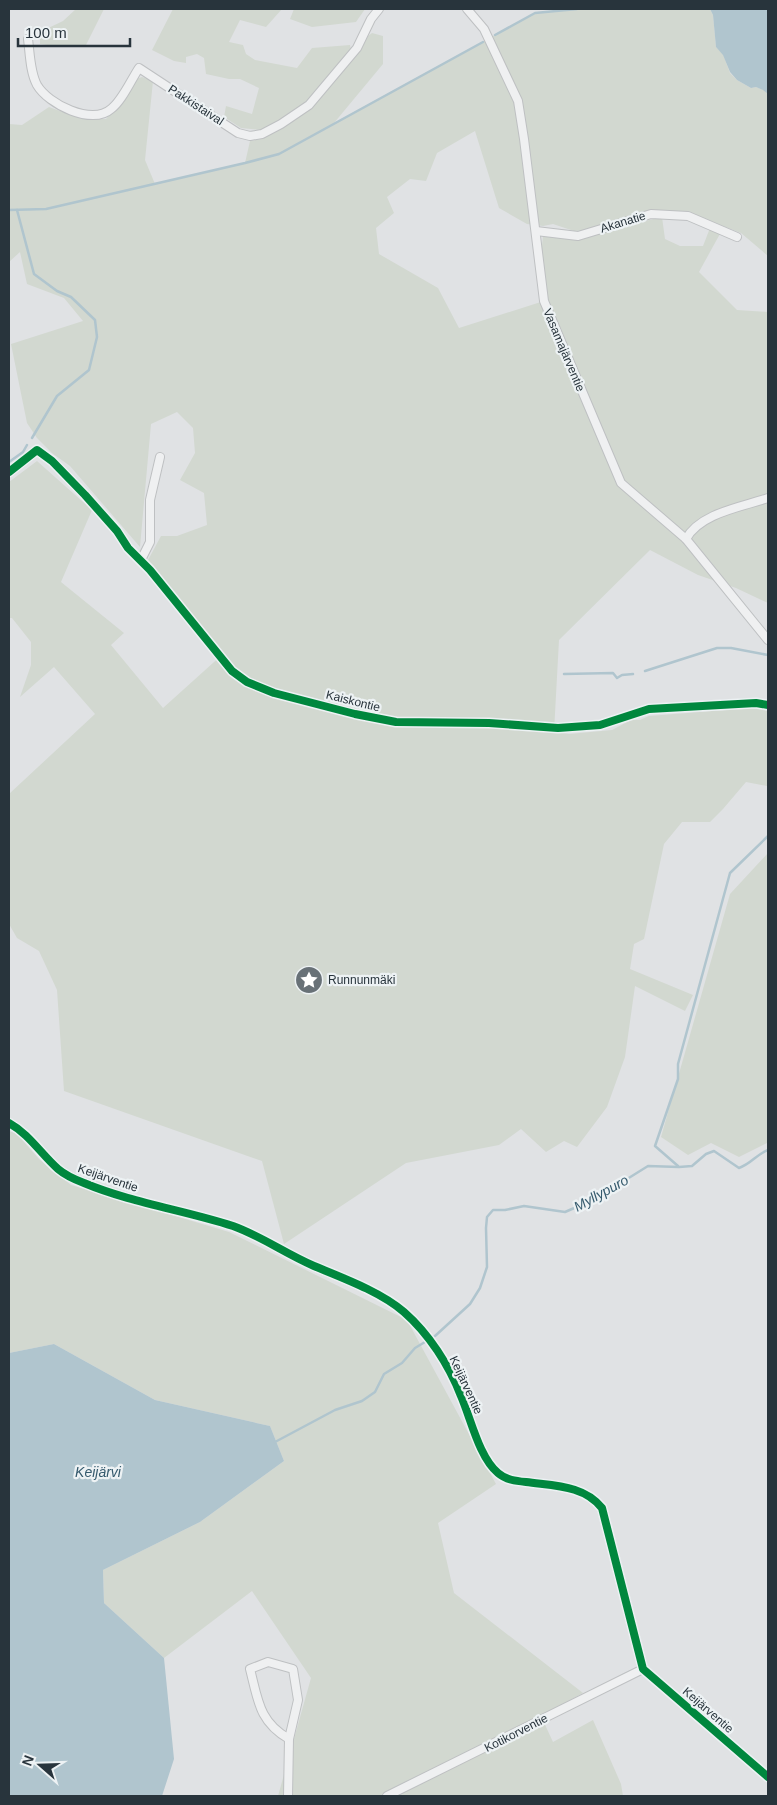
<svg xmlns="http://www.w3.org/2000/svg" width="777" height="1805" viewBox="0 0 777 1805" font-family="Arial,sans-serif">
  <style>
    .green { fill: #d2d8d0 }
    .water { fill: #b0c5ce }
    .lines { fill: none; stroke-linecap: round; stroke-linejoin: round }
    .stream { stroke: #b0c5ce; stroke-width: 2.5 }
    .minor-casing { stroke: #bec0c2; stroke-width: 10 }
    .minor { stroke: #eff0f1; stroke-width: 8 }
    .cycleway-casing { stroke: #edf2f4; stroke-width: 11 }
    .cycleway { stroke: #00873e; stroke-width: 8 }
    .labels { text-anchor: middle; stroke-width: 4.5; stroke-linejoin: round; paint-order: stroke }
    .street-label { font-size: 12px; fill: #28343c; stroke: #edf2f4 }
    .poi-label { font-size: 12px; fill: #28343c; stroke: #edf2f4; text-anchor: start }
    .water-label { font-size: 14px; font-style: italic; fill: #355a6d; stroke: #edf2f4 }
  </style>
  <rect width="100%" height="100%" fill="#e0e2e4"/>
  <!-- green -->
  <g class="green">
    <path d="M 76,9 L 104,9 L 86,45 L 62,47 L 40,44 L 40,32 L 63,21 Z"/>
    <path d="M 173,9 L 282,9 L 266,27 L 240,20 L 229,42 L 243,45 L 246,54 L 255,60 L 297,68 L 312,48 L 350,45 L 351,50 L 307,102 L 279,122 L 261,130 L 241,128 L 224,117 L 226,106 L 252,114 L 259,88 L 240,79 L 229,79 L 206,74 L 204,58 L 197,54 L 186,57 L 186,63 L 174,61 L 152,50 Z"/>
    <path d="M 294,9 L 365,9 L 356,22 L 312,27 L 290,19 Z"/>
    <path d="M 577,9 L 710,9 L 713,15 L 716,47 L 723,54 L 730,73 L 737,80 L 751,88 L 756,87 L 764,90 L 768,94 L 768,256 L 741,233 L 684,211 L 642,213 L 590,230 L 574,231 L 553,224 L 543,226 L 527,224 L 499,208 L 475,131 L 437,153 L 426,181 L 410,179 L 387,197 L 394,213 L 376,228 L 379,254 L 438,288 L 459,328 L 547,300 L 541,255 L 543,236 L 586,238 L 624,226 L 662,217 L 665,239 L 680,246 L 703,246 L 710,228 L 721,232 L 699,272 L 737,310 L 768,312 L 768,603 L 736,588 L 698,575 L 650,550 L 559,640 L 554,732 L 569,734 L 612,730 L 631,720 L 640,720 L 649,716 L 751,708 L 768,711 L 768,785 L 767,786 L 746,782 L 723,809 L 710,822 L 682,822 L 664,844 L 644,939 L 634,944 L 630,969 L 693,995 L 685,1011 L 635,986 L 625,1057 L 607,1107 L 577,1147 L 564,1141 L 546,1152 L 521,1129 L 499,1145 L 406,1163 L 284,1244 L 262,1161 L 64,1091 L 57,990 L 39,951 L 17,938 L 9,924 L 9,794 L 95,714 L 54,667 L 20,697 L 31,665 L 31,642 L 12,618 L 9,618 L 9,482 L 37,461 L 92,510 L 61,582 L 124,633 L 111,645 L 163,708 L 224,653 L 148,560 L 161,536 L 177,536 L 207,525 L 204,493 L 180,480 L 195,453 L 193,428 L 177,412 L 151,424 L 140,547 L 70,466 L 52,453 L 37,438 L 27,423 L 11,344 L 83,321 L 64,298 L 27,284 L 20,252 L 9,262 L 9,124 L 22,125 L 49,107 L 82,119 L 106,119 L 132,89 L 136,79 L 142,77 L 153,81 L 145,160 L 155,184 L 245,163 L 250,141 L 262,139 L 319,100 L 352,61 L 368,36 L 372,33 L 383,36 L 383,64 L 334,123 L 535,13 Z"/>
    <path d="M 768,853 L 768,1143 L 767,1143 L 739,1157 L 711,1143 L 688,1155 L 661,1137 L 730,894 Z"/>
    <path d="M 9,1131 L 17,1134 L 39,1159 L 71,1185 L 229,1232 L 407,1320 L 496,1484 L 438,1523 L 454,1593 L 583,1693 L 541,1716 L 553,1742 L 593,1720 L 621,1784 L 623,1796 L 278,1796 L 311,1678 L 252,1591 L 164,1658 L 104,1603 L 103,1570 L 200,1522 L 284,1461 L 270,1426 L 155,1400 L 54,1344 L 9,1353 Z"/>
  </g>
  <!-- water -->
  <g class="water">
    <path d="M 710,9 L 768,9 L 768,94 L 763,90 L 756,87 L 751,88 L 737,80 L 730,72 L 723,55 L 716,47 L 713,15 Z"/>
    <path d="M 54,1344 L 155,1400 L 270,1426 L 284,1461 L 200,1522 L 103,1570 L 104,1603 L 164,1658 L 174,1759 L 162,1796 L 9,1796 L 9,1353 Z"/>
  </g>
  <g class="lines">
    <!-- stream -->
    <g class="stream">
      <path d="M 495,35 L 535,13 L 577,9"/>
      <path d="M 9,210 L 46,209 L 245,163 L 279,154 L 483,42"/>
      <path d="M 17,210 L 34,274 L 57,291 L 71,297 L 95,320 L 97,337 L 89,370 L 57,396 L 32,438"/>
      <path d="M 9,462 L 23,452 L 27,445"/>
      <path d="M 645,671 L 717,648 L 731,648 L 768,655"/>
      <path d="M 564,674 L 613,673 L 617,678 L 622,675 L 633,674"/>
      <path d="M 678,1166 L 655,1146 L 678,1079 L 678,1064 L 730,873 L 768,836"/>
      <path d="M 275,1442 L 335,1410 L 362,1401 L 375,1392 L 384,1374 L 402,1363 L 415,1348 L 435,1336 L 470,1304 L 480,1288 L 487,1267 L 486,1228 L 487,1217 L 493,1210 L 505,1210 L 524,1206 L 565,1212 L 595,1199 L 648,1166 L 679,1167 L 692,1166 L 706,1154 L 714,1151 L 739,1168 C 751,1164 757,1154 768,1150"/>
    </g>
    <!-- minor casing -->
    <g class="minor-casing">
      <g id="minor">
        <path d="M 467,9 L 484,29 L 518,101 L 524,139 L 544,301 L 621,483 L 686,539 L 768,640"/>
        <path d="M 28,39 C 30,54 30,72 37,85 C 48,104 92,126 111,109 C 122,101 131,80 139,68 L 238,133 L 250,136 L 262,134 L 281,124 L 309,105 L 357,48 L 371,19 L 379,9"/>
        <path d="M 536,231 L 578,236 L 651,214 L 688,216 L 737,237"/>
        <path d="M 9,472 L 37,450 L 52,461 L 85,495 L 117,531 L 128,548 L 150,570 L 232,671 L 247,682 L 274,693 L 355,714 L 396,722 L 489,723 L 558,728 L 600,725 L 649,709 L 756,703 L 768,705"/>
        <path d="M 686,539 C 700,513 742,507 768,498"/>
        <path d="M 141,560 L 150,542 L 150,500 L 160,457"/>
        <path d="M 9,1123 C 29,1134 41,1154 58,1169 C 65,1175 76,1180 84,1183 C 132,1203 184,1210 233,1226 C 261,1236 286,1254 314,1266 C 343,1278 381,1292 404,1312 C 429,1334 449,1365 461,1396 C 471,1419 479,1457 498,1473 C 506,1480 516,1481 526,1482 C 554,1486 584,1485 602,1508 L 643,1669 L 768,1777"/>
        <path d="M 288,1796 L 289,1739 L 298,1700 L 293,1669 L 268,1662 L 250,1669 C 258,1700 259,1722 289,1739"/>
        <path d="M 387,1796 L 643,1669"/>
      </g>
    </g>
    <!-- minor -->
    <use href="#minor" class="minor"/>
    <!-- cycleway casing -->
    <g class="cycleway-casing">
      <g id="cycleway">
        <path d="M 9,472 L 37,450 L 52,461 L 85,495 L 117,531 L 128,548 L 150,570 L 232,671 L 247,682 L 274,693 L 355,714 L 396,722 L 489,723 L 558,728 L 600,725 L 649,709 L 756,703 L 768,705"/>
        <path d="M 9,1123 C 29,1134 41,1154 58,1169 C 65,1175 76,1180 84,1183 C 132,1203 184,1210 233,1226 C 261,1236 286,1254 314,1266 C 343,1278 381,1292 404,1312 C 429,1334 449,1365 461,1396 C 471,1419 479,1457 498,1473 C 506,1480 516,1481 526,1482 C 554,1486 584,1485 602,1508 L 643,1669 L 768,1777"/>
      </g>
    </g>
    <!-- cycleway -->
    <use href="#cycleway" class="cycleway"/>
  </g>
  <!-- icons -->
  <defs>
    <g id="sight-disc" transform="scale(1.4375)"><circle r="9.5" fill="#687177" stroke="#edf2f4"/><path d="M0-6L1.8-2.2L6-1.7L2.9 1.2L3.7 5.4L0 3.3L-3.7 5.4L-2.9 1.2L-6-1.7L-1.8-2.2Z" fill="#fff"/></g>
  </defs>
  <g fill-rule="evenodd">
    <use href="#sight-disc" x="309" y="980"/>
  </g>
  <g class="labels">
    <!-- street labels -->
    <g class="street-label">
      <text transform="translate(196 105) rotate(33)" y="4">Pakkistaival</text>
      <text transform="translate(623 222) rotate(-17)" y="4">Akanatie</text>
      <text transform="translate(564 350) rotate(67)" y="4">Vasamajärventie</text>
      <text transform="translate(353 701) rotate(14)" y="4">Kaiskontie</text>
      <text transform="translate(108 1178) rotate(19)" y="4">Keijärventie</text>
      <text transform="translate(466 1385) rotate(65)" y="4">Keijärventie</text>
      <text transform="translate(708 1710) rotate(41)" y="4">Keijärventie</text>
      <text transform="translate(516 1733) rotate(-27)" y="4">Kotikorventie</text>
    </g>
    <!-- poi labels -->
    <g class="poi-label">
      <text x="328" y="984">Runnunmäki</text>
    </g>
    <!-- water labels -->
    <g class="water-label">
      <text transform="translate(601 1193) rotate(-29)" y="5">Myllypuro</text>
      <text x="98" y="1477">Keijärvi</text>
    </g>
  </g>
  <!-- border -->
  <rect width="777" height="1805" fill="none" stroke="#28343c" stroke-width="20"/>
  <!-- north arrow -->
  <g transform="translate(40 1765) rotate(290)" stroke="#edf2f4" stroke-width="4" paint-order="stroke">
  <path d="M0-4L9 19L0 12L-9 19Z" fill="#28343c"/>
  <text y="-8" font-size="14" font-weight="bold" text-anchor="middle" fill="#28343c">N</text>
  </g>
  <!-- scale -->
  <path d="M18 38v8h112v-8" fill="none" stroke="#28343c" stroke-width="2.5"/>
  <text x="25" y="38" font-size="15" fill="#28343c" stroke="#edf2f4" stroke-width="4" paint-order="stroke">100 m</text>
</svg>
